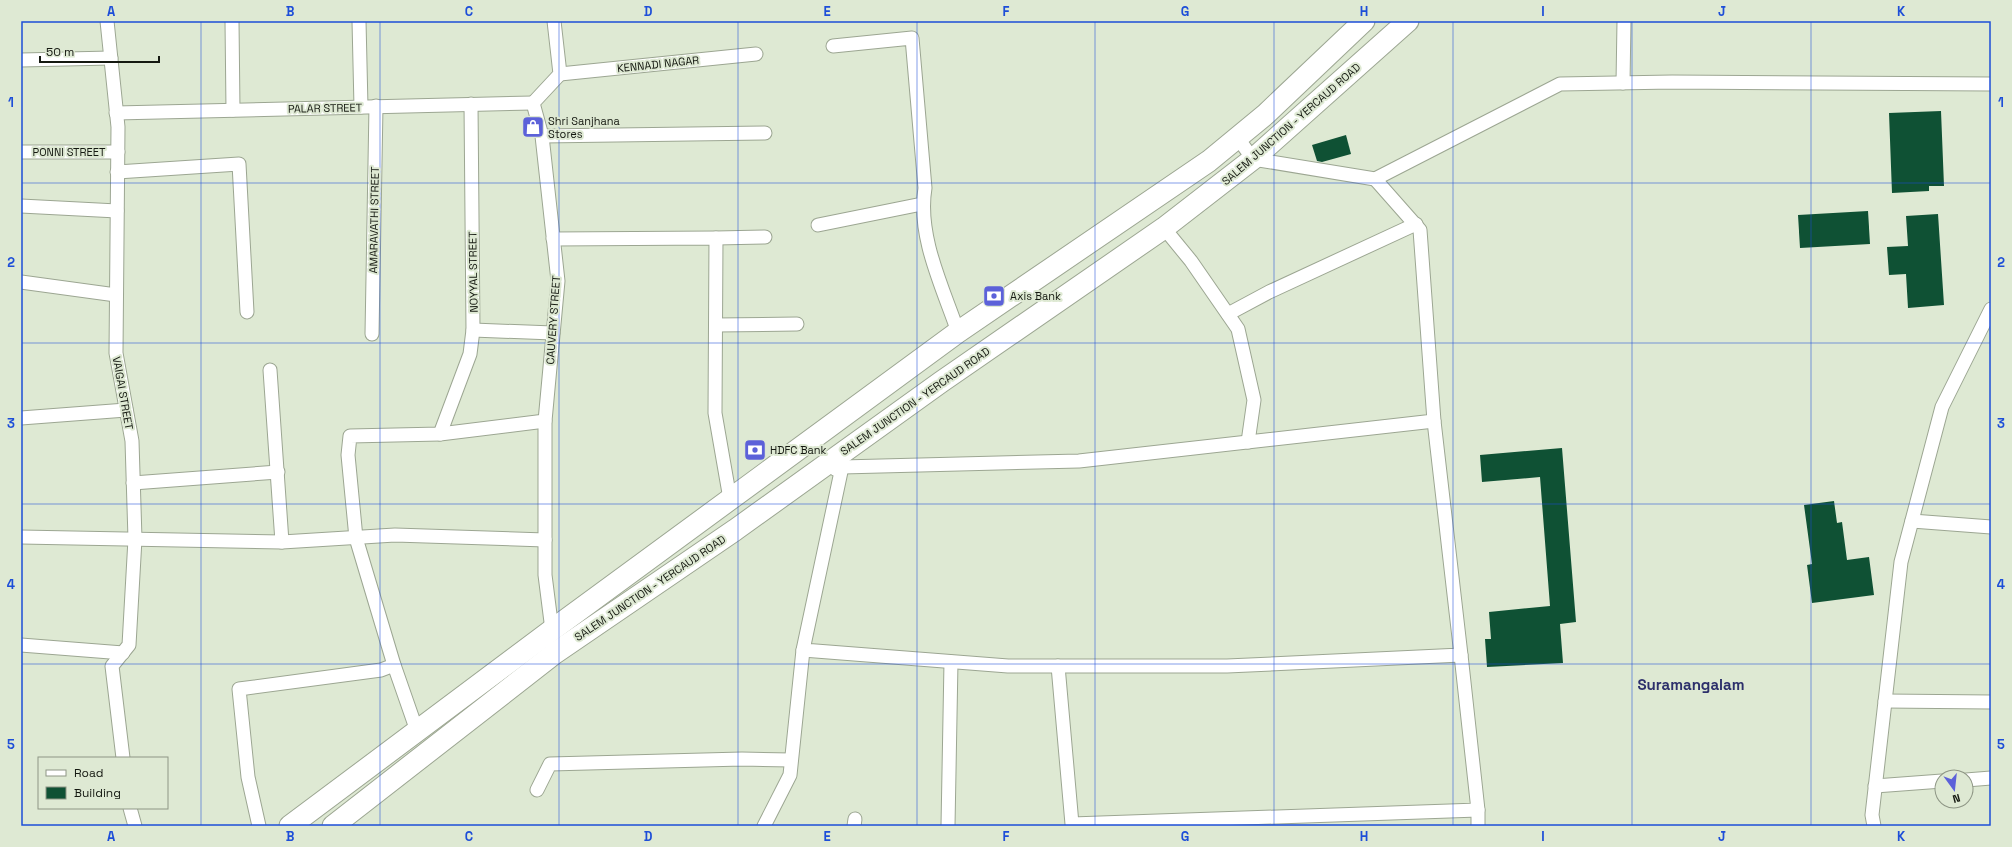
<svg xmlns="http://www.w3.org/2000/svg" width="2012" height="847" viewBox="0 0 2012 847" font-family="'Space Grotesk',sans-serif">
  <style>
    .building { fill: #0f5134 }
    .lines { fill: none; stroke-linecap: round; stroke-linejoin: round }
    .street-casing { stroke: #9ca692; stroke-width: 15 }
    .primary-casing { stroke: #9ca692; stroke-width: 23 }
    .street { stroke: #fff; stroke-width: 13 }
    .primary { stroke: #fff; stroke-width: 21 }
    .grid { fill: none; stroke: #1d4ed8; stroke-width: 1; stroke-opacity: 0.55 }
    .labels { text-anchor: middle; stroke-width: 4; stroke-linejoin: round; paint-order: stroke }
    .street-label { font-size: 11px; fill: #151911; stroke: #dee9d3 }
    .poi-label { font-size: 11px; fill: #151911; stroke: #dee9d3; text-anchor: start }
    .district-label { font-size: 15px; font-weight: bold; fill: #2d306b; stroke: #dee9d3 }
    .neatline { fill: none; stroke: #1d4ed8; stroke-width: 1.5 }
    .grid-label { font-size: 13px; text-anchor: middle; font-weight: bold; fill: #1d4ed8 }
  </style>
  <rect width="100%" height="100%" fill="#dee9d3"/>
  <!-- building -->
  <g class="building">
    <path d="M 1941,111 L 1944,186 L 1929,186 L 1929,191 L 1892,193 L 1889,113 Z"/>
    <path d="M 1346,135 L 1351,154 L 1322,162 L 1317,161 L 1312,145 Z"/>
    <path d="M 1868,211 L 1870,244 L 1800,248 L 1798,215 Z"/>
    <path d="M 1938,214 L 1944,305 L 1908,308 L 1906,274 L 1889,275 L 1887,247 L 1908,246 L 1906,216 Z"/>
    <path d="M 1562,448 L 1576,622 L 1560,624 L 1563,663 L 1487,667 L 1485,639 L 1491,639 L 1489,612 L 1550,606 L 1540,477 L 1482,482 L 1480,455 Z"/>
    <path d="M 1834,501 L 1837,523 L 1842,522 L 1847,560 L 1869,557 L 1874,595 L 1812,603 L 1807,565 L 1812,564 L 1804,505 Z"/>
  </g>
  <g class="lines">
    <!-- street casing -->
    <g class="street-casing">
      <g id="street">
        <path d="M 107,21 L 118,127 L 116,353 L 132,441 L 135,539 L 129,645 L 112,666 L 123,758"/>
        <path d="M 232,21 L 233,110"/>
        <path d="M 359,21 L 361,107"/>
        <path d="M 833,46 L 912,38 L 925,188 C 917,236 943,288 958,332"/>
        <path d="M 21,60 L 111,58"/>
        <path d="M 560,74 L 756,54"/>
        <path d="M 1623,83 L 1624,21"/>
        <path d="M 116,113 L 533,103"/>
        <path d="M 542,136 L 765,133"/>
        <path d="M 1237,137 L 1253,159 L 1375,179 L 1560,84 L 1672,82 L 1991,84"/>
        <path d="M 21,152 L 118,152"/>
        <path d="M 117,172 L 239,164 L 247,312"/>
        <path d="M 21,206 L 117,211"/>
        <path d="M 818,225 L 922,204"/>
        <path d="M 1164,228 L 1191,261 L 1238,329 L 1254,400 L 1248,442"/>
        <path d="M 716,238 L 765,237"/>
        <path d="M 553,239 L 716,238 L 715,413 L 730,499"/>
        <path d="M 21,282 L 116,295"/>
        <path d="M 1228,314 L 1269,292 L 1416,224"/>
        <path d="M 716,325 L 797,324"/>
        <path d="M 473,330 L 553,333"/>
        <path d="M 372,334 L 376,106"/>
        <path d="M 270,370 L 282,542"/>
        <path d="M 21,418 L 126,410"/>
        <path d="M 440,434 L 470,354 L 473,330 L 471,104"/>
        <path d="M 842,467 L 803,650 L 1008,666 L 1227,666 L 1461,655 L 1434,421"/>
        <path d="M 835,469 L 842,467 L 1079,461 L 1434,421 L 1420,230 L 1375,179"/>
        <path d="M 133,483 L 278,472"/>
        <path d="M 1912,521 L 1991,527"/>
        <path d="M 21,537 L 282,542 L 395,535 L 545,540"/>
        <path d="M 552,630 L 545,575 L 545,421 L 558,281 L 542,136 L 533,103 L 560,74 L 554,21"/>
        <path d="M 21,645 L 123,653"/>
        <path d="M 1058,666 L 1072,824 L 1478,810 L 1461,655"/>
        <path d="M 1885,701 L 1991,702"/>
        <path d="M 417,731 L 394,665 L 356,538 L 348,455 L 350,436 L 440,434 L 545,421"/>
        <path d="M 1966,780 L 1991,778"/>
        <path d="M 1875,786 L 1942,781"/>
        <path d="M 537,790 L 550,764 L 742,759 L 791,760"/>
        <path d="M 130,808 L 135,826"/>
        <path d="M 1478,810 L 1478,826"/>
        <path d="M 259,826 L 248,777 L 239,689 L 381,670 L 394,665"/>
        <path d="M 764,826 L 790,775 L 803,650"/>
        <path d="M 854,826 L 855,819"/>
        <path d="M 948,826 L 951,662"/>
        <path d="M 1874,826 L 1872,815 L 1901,562 L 1942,407 L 1991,309"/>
      </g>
    </g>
    <!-- primary casing -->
    <g class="primary-casing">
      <g id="primary">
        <path d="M 290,826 L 552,630 L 958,332 L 1209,161 L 1266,114 L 1364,21"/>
        <path d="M 333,826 L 555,653 L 735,530 L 941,382 L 1164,228 L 1253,159 L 1408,21"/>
      </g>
    </g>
    <!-- street -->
    <use href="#street" class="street"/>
    <!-- primary -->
    <use href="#primary" class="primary"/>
  </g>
  <!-- grid -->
  <path class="grid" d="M 201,21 L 201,826M 380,21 L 380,826M 559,21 L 559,826M 738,21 L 738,826M 917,21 L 917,826M 1095,21 L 1095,826M 1274,21 L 1274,826M 1453,21 L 1453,826M 1632,21 L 1632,826M 1811,21 L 1811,826M 21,183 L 1991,183M 21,343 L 1991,343M 21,504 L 1991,504M 21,664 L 1991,664"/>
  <!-- icons -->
  <defs>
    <g id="shop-square" transform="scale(1.15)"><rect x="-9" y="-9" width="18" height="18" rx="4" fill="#5c61d9" stroke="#dee9d3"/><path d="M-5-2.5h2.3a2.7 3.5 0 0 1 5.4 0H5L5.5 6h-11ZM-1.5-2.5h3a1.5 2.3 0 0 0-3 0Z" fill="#fff"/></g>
    <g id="bank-square" transform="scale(1.15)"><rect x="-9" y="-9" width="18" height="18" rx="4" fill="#5c61d9" stroke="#dee9d3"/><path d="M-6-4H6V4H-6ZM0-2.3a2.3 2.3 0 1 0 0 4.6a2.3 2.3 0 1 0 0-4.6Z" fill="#fff"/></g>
  </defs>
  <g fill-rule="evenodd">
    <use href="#shop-square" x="533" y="127"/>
    <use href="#bank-square" x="994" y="296"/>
    <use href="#bank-square" x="755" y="450"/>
  </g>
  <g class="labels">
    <!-- street labels -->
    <g class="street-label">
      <text transform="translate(658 64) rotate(-6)" y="4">KENNADI NAGAR</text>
      <text transform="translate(325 108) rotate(-1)" y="4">PALAR STREET</text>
      <text transform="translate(1291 124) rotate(-41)" y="4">SALEM JUNCTION - YERCAUD ROAD</text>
      <text x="69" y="156">PONNI STREET</text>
      <text transform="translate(374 220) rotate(-89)" y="4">AMARAVATHI STREET</text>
      <text transform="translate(473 272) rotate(-91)" y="4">NOYYAL STREET</text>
      <text transform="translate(553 320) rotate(-86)" y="4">CAUVERY STREET</text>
      <text transform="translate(123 393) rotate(80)" y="4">VAIGAI STREET</text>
      <text transform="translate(915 401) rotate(-35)" y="4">SALEM JUNCTION - YERCAUD ROAD</text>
      <text transform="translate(650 588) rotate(-34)" y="4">SALEM JUNCTION - YERCAUD ROAD</text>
    </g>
    <!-- poi labels -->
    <g class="poi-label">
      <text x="548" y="125">Shri Sanjhana<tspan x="548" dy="13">Stores</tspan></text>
      <text x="1010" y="300">Axis Bank</text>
      <text x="770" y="454">HDFC Bank</text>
    </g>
    <!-- district labels -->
    <g class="district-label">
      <text x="1691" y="690">Suramangalam</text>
    </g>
  </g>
  <!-- border -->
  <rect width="2012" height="847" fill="none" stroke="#dee9d3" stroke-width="44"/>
  <!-- legend -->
  <rect x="38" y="757" width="130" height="52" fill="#dee9d3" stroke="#8e9685"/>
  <rect x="46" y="770" width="20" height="6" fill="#ffffff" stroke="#8e9685"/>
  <text x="74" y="777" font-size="12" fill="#151911">Road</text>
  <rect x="46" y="787" width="20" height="12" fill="#0f5134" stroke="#8e9685"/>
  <text x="74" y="797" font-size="12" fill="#151911">Building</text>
  <!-- north arrow -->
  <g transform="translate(1954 789) rotate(165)"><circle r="19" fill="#dee9d3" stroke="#8e9685"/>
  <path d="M0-3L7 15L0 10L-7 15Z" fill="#5c61d9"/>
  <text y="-6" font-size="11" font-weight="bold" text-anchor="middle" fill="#151911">N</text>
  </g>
  <!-- scale -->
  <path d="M40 56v6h119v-6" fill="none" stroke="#151911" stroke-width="2"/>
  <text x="46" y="56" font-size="12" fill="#151911" stroke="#dee9d3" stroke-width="3" paint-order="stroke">50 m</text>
  <rect x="22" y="22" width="1968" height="803" class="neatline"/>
  <g class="grid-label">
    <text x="111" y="16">A</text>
    <text x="290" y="16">B</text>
    <text x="469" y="16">C</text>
    <text x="648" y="16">D</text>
    <text x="827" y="16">E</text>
    <text x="1006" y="16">F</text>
    <text x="1185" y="16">G</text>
    <text x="1364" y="16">H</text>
    <text x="1543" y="16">I</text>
    <text x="1722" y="16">J</text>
    <text x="1901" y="16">K</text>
    <text x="11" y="107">1</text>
    <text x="2001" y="107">1</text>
    <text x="11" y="267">2</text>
    <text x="2001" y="267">2</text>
    <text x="11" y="428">3</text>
    <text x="2001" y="428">3</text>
    <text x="11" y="589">4</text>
    <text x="2001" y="589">4</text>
    <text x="11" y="749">5</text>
    <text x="2001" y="749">5</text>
    <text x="111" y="841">A</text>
    <text x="290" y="841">B</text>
    <text x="469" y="841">C</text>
    <text x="648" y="841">D</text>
    <text x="827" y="841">E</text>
    <text x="1006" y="841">F</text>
    <text x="1185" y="841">G</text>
    <text x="1364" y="841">H</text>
    <text x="1543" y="841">I</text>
    <text x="1722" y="841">J</text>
    <text x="1901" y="841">K</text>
  </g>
</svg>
